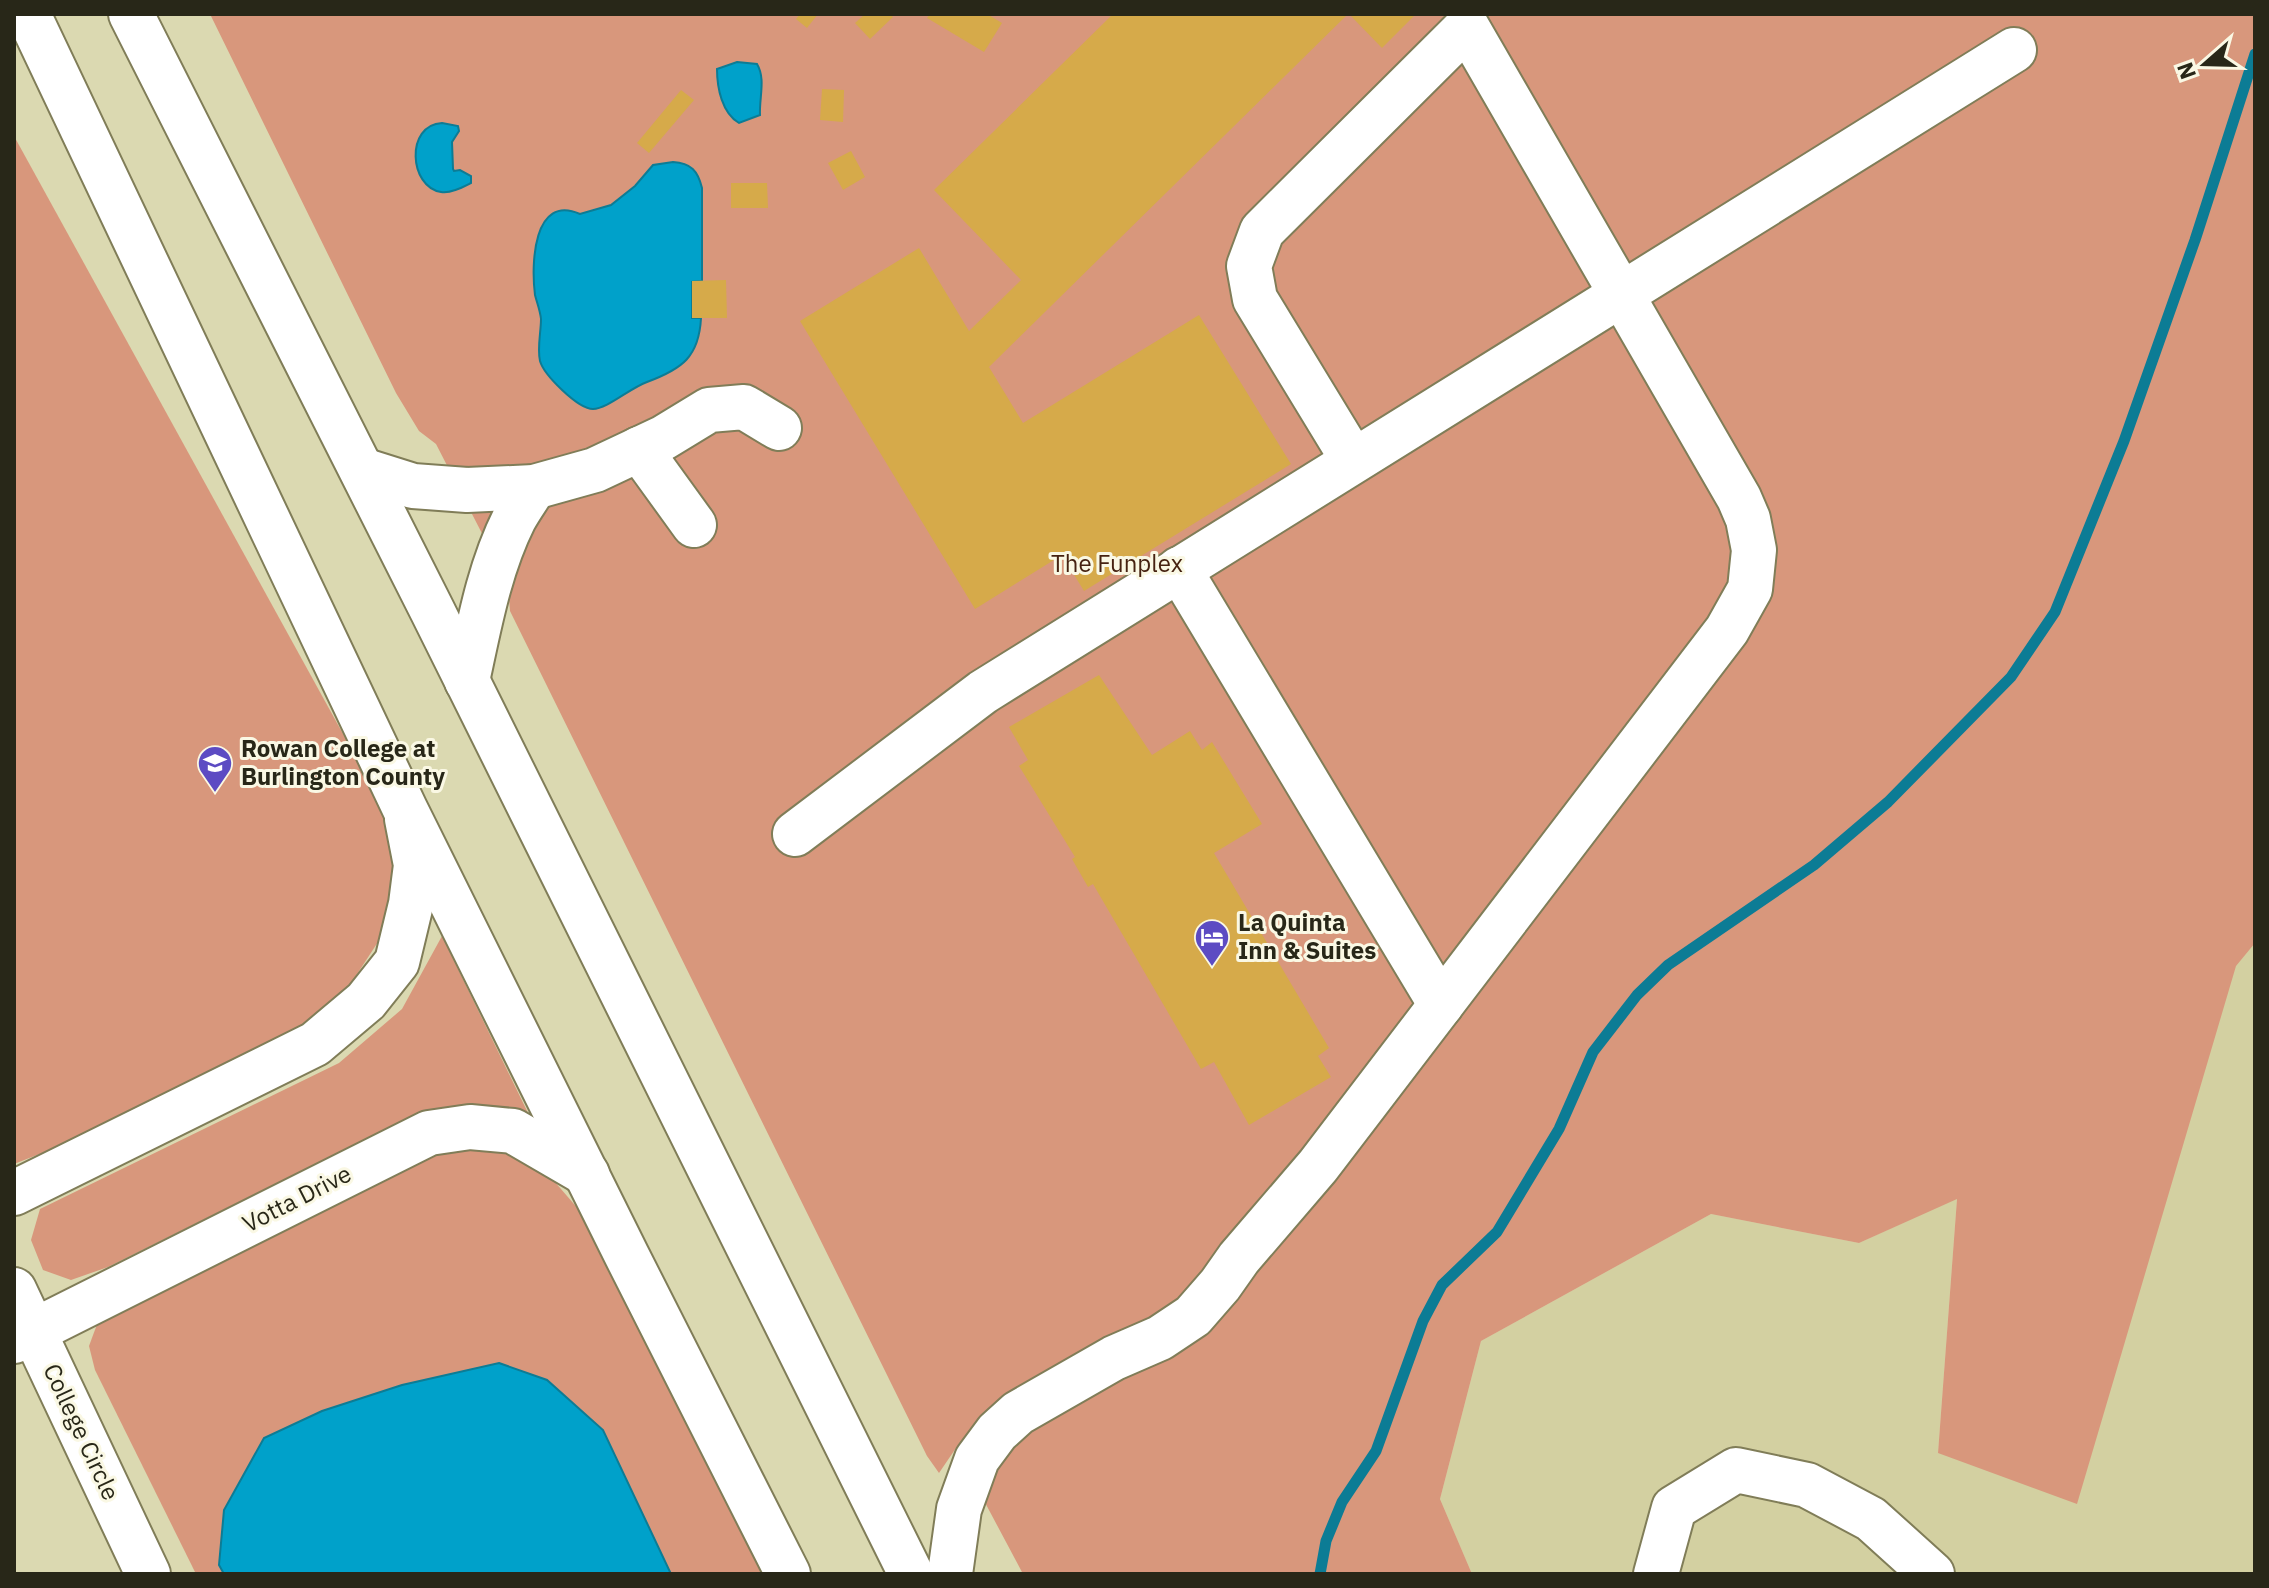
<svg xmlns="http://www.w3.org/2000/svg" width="2269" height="1588" viewBox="0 0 2269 1588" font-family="'IBM Plex Sans',sans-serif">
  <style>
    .built { fill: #d3d0a1 }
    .green { fill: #d8977c }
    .water { fill: #00a1ca; stroke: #0c7c95; stroke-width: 2 }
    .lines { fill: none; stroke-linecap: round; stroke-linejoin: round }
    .stream { stroke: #0c7c95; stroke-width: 11 }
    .building { fill: #d6aa4a }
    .minor-casing { stroke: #807d58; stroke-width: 48 }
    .highway-casing { stroke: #807d58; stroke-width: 48 }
    .minor { stroke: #fff; stroke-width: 44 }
    .highway { stroke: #fff; stroke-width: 44 }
    .labels { text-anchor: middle; stroke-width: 6; stroke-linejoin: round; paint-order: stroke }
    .park-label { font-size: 24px; fill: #462211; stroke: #faf8e4 }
    .poi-label { font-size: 24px; font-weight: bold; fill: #282718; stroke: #faf8e4; text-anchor: start }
    .street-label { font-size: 24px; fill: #282718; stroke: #faf8e4 }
  </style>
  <rect width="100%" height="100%" fill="#dbd9b1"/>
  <!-- built -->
  <path class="built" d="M 2255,943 L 2255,1574 L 1472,1574 L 1440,1499 L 1481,1341 L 1711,1214 L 1859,1243 L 1957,1198 L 1938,1453 L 2236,965 Z"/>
  <!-- green -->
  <g class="green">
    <path d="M 210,14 L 2255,14 L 2255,943 L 2236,966 L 2077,1504 L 1938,1453 L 1957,1199 L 1859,1243 L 1711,1214 L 1481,1341 L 1440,1499 L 1472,1574 L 1023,1574 L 956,1448 L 939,1473 L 927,1456 L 510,611 L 508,584 L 436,444 L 419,431 L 396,393 Z"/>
    <path d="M 14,136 L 386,812 L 396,883 L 378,942 L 346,991 L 304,1025 L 60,1146 L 14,1164 Z"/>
    <path d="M 442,936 L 529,1115 L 468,1104 L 422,1111 L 108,1267 L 71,1280 L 43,1270 L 31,1240 L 40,1209 L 339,1063 L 402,1009 Z"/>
    <path d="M 441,1144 L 490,1145 L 548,1174 L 580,1211 L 765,1574 L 196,1574 L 95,1370 L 89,1346 L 99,1319 Z"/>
  </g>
  <!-- water -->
  <g class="water">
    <path d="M 737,62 L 757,64 C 766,79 759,98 760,115 L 739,123 C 722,113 717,88 717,69 Z"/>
    <path d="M 442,123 L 458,126 L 459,131 L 452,142 L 453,169 L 454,171 L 460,170 L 471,176 L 471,183 C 463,187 450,194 441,192 C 409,187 405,125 442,123 Z"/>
    <path d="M 673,162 C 691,163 698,171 702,188 L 702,281 L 692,282 L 692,318 L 701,318 C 699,357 682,369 647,382 C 630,388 607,409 593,409 C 578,409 544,375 540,361 C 537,348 541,332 541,319 C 540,310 537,303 535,295 C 531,265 533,193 580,214 L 611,205 L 635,186 L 653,165 Z"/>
    <path d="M 499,1363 L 547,1380 L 603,1430 L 671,1574 L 224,1574 L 219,1565 L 224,1510 L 264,1438 L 322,1411 L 402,1385 Z"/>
  </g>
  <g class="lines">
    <!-- stream -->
    <path class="stream" d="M 1320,1574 L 1326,1541 L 1342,1502 L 1376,1451 L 1423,1321 L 1442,1285 L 1497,1232 L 1559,1129 L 1593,1052 L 1637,995 L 1668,965 L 1814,865 L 1888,802 L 2011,677 L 2055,612 L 2124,441 L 2195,240 L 2255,54"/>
  </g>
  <!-- building -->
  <g class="building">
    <path d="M 800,14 L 818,14 L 807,28 L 796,19 Z"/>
    <path d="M 865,14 L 890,14 L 893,17 L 870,39 L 855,23 Z"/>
    <path d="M 930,14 L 987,14 L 1002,23 L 984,52 L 927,18 Z"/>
    <path d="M 1113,14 L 1348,14 L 989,367 L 1023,423 L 1199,315 L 1291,464 L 1084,591 L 1062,555 L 975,609 L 800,321 L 919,248 L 969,331 L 1021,280 L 934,190 Z"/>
    <path d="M 1349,14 L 1416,14 L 1382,48 Z"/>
    <path d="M 822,89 L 844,90 L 843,122 L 820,120 Z"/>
    <path d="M 681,90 L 694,100 L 649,153 L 637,143 Z"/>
    <path d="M 851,151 L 865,177 L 843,190 L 828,163 Z"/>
    <path d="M 731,183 L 767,183 L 768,208 L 731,208 Z"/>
    <path d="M 726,280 L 727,318 L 692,318 L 692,281 Z"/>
    <path d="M 1099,675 L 1152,755 L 1190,731 L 1202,750 L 1212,742 L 1262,824 L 1214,853 L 1329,1048 L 1318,1056 L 1331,1077 L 1249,1125 L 1214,1062 L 1201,1069 L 1093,884 L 1088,887 L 1072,859 L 1075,857 L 1019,766 L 1028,760 L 1009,727 Z"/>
  </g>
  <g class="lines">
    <!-- minor casing -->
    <g class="minor-casing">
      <g id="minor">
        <path d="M 639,449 L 694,525"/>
        <path d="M 362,470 L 413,486 L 467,490 L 534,487 L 595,470 L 663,438 L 709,410 L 744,407 L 779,428"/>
        <path d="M 1179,569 L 1441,1005"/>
        <path d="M 467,681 C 479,626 489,569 514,519 C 520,508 528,497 534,487"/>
        <path d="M 795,834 L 983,692 L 2014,50"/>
        <path d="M 14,1193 L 315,1044 L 366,1001 L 397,962 L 411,904 L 416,865 L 407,819"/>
        <path d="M 14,1290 L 148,1574"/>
        <path d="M 14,1341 L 429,1133 L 470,1127 L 513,1131 L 587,1174"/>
        <path d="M 950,1574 L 959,1509 L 977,1459 L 997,1432 L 1018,1413 L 1114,1358 L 1160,1338 L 1193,1316 L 1220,1285 L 1239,1258 L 1318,1166 L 1727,630 L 1750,589 L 1754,550 L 1748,519 L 1739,498 L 1467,27 L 1262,231 L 1249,266 L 1255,299 L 1353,460"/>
        <path d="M 1656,1574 L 1674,1508 L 1736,1470 L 1807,1485 L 1871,1519 L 1932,1574"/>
      </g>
    </g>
    <!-- highway casing -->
    <g class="highway-casing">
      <g id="highway">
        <path d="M 28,14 L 405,809 L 627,1256 L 788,1574"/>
        <path d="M 131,14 L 433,612 L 911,1574"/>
      </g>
    </g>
    <!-- minor -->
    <use href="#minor" class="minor"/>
    <!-- highway -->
    <use href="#highway" class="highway"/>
  </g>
  <!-- icons -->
  <defs>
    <g id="university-pin" transform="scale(1.8)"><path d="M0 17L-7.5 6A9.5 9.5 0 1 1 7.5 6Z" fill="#5c4bc3" stroke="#faf8e4"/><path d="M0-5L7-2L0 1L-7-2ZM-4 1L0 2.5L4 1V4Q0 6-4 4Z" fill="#fff"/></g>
    <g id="hotel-pin" transform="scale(1.8)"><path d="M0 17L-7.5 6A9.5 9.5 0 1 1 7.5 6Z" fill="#5c4bc3" stroke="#faf8e4"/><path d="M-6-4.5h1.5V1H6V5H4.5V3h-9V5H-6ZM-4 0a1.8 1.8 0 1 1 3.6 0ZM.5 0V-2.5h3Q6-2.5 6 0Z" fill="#fff"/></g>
  </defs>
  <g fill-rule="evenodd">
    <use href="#university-pin" x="215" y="763"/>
    <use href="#hotel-pin" x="1212" y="937"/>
  </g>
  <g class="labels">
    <!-- park labels -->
    <g class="park-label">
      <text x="1117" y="572">The Funplex</text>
    </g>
    <!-- poi labels -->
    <g class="poi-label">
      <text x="241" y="757">Rowan College at<tspan x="241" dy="28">Burlington County</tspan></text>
      <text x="1238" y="931">La Quinta<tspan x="1238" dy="28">Inn &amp; Suites</tspan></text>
    </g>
    <!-- street labels -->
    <g class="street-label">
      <text transform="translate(297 1199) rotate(-27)" y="8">Votta Drive</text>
      <text transform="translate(81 1432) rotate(65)" y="8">College Circle</text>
    </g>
  </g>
  <!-- border -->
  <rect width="2269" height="1588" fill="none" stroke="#282718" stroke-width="32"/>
  <!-- north arrow -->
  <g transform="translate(2205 64) rotate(250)" stroke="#faf8e4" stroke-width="6" paint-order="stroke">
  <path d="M0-6L14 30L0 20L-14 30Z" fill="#282718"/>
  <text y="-12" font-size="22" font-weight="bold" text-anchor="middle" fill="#282718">N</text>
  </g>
</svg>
